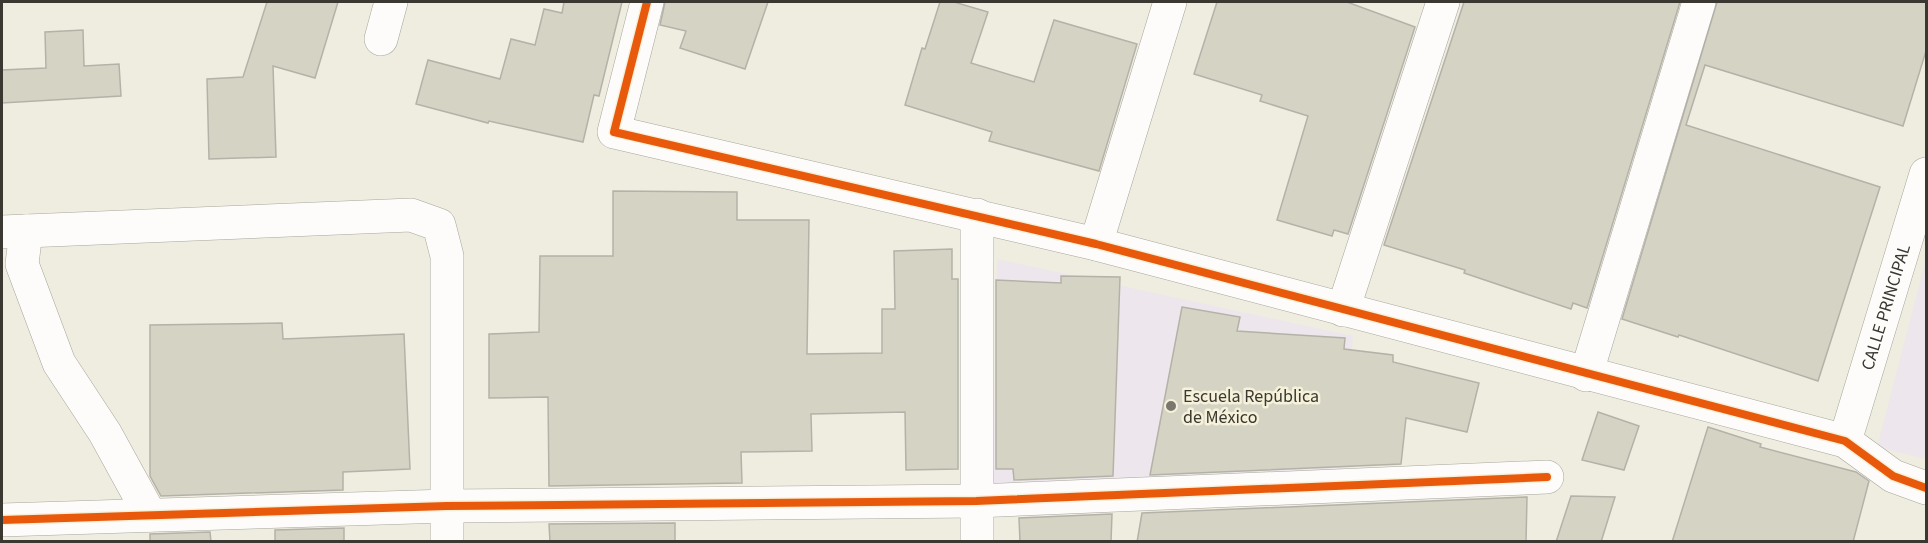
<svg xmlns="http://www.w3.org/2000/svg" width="1928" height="543" viewBox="0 0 1928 543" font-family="'Source Sans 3',sans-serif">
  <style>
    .education { fill: #ede6ec }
    .building { fill: #d5d3c4; stroke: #b4b2a8; stroke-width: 1.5 }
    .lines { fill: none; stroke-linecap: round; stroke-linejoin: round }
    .street-casing { stroke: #a7a69c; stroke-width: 34 }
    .street { stroke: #fdfcfa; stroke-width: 33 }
    .cycleway-casing { stroke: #f5f1da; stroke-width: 11 }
    .cycleway { stroke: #e8590c; stroke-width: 8 }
    .poi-dot { fill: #79776e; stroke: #f5f1da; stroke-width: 2 }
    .labels { text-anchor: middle; stroke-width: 5; stroke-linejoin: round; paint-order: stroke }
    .street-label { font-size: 18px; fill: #3a3830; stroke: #f5f1da }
    .poi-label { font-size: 18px; fill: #3a3830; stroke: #f5f1da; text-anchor: start }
  </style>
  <rect width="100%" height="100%" fill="#efede0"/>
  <!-- education -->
  <g class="education">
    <path d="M 997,259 L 1353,336 L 1342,476 L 993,489 Z"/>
    <path d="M 1926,259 L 1926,459 L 1877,447 Z"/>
  </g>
  <!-- building -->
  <g class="building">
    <path d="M 267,2 L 338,2 L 315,78 L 273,66 L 276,157 L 209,159 L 207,79 L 243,77 Z"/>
    <path d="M 564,2 L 622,2 L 599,96 L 594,95 L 583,142 L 489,121 L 488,123 L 416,104 L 428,60 L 500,79 L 511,39 L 535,45 L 544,9 L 562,13 Z"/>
    <path d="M 665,2 L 768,2 L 745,69 L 680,48 L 686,31 L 660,25 Z"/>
    <path d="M 940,2 L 954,2 L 988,12 L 971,63 L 1034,82 L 1054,20 L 1137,44 L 1099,171 L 989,141 L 992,132 L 905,105 L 922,48 L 925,49 Z"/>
    <path d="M 1217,2 L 1347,2 L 1415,27 L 1348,234 L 1334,230 L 1332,236 L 1277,220 L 1308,116 L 1260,101 L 1262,95 L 1194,74 Z"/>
    <path d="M 1464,2 L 1680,2 L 1587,308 L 1573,303 L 1571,309 L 1464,273 L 1465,270 L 1384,245 Z"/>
    <path d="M 1717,2 L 1926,2 L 1926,51 L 1903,126 L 1705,65 L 1686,125 L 1880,187 L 1818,381 L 1679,335 L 1678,337 L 1622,319 Z"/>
    <path d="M 83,30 L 84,66 L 119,64 L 121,96 L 2,103 L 2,70 L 46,68 L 45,32 Z"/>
    <path d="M 613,191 L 737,192 L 737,220 L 809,220 L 807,354 L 882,353 L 882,309 L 895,309 L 894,251 L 952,249 L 952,279 L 958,279 L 958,469 L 906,470 L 905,412 L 811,414 L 812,451 L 741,452 L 742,483 L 549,486 L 548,397 L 489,398 L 489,334 L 539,332 L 540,256 L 613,256 Z"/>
    <path d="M 1061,276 L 1120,277 L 1113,476 L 1014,480 L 1013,469 L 996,469 L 996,280 L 1061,283 Z"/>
    <path d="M 1182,307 L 1240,317 L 1237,331 L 1345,338 L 1344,349 L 1393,355 L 1393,362 L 1479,383 L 1467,432 L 1406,418 L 1401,464 L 1150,475 Z"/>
    <path d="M 282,323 L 283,339 L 404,334 L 410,469 L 343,472 L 343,490 L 161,496 L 150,476 L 150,325 Z"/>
    <path d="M 1598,412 L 1639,426 L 1624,470 L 1582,460 Z"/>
    <path d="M 1708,427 L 1761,444 L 1760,447 L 1856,472 L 1869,481 L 1853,542 L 1672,542 Z"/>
    <path d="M 1571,496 L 1615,497 L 1601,542 L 1556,542 Z"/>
    <path d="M 1527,497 L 1526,542 L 1137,542 L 1142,513 Z"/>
    <path d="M 1112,514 L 1111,542 L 1020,542 L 1019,518 Z"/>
    <path d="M 675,523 L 675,542 L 550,542 L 549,524 Z"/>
    <path d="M 344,528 L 344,542 L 275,542 L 275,530 Z"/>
    <path d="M 210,532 L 211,542 L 150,542 L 150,534 Z"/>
  </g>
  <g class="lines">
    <!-- street casing -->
    <g class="street-casing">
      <g id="street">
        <path d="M 647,2 L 614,132 L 1096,244 L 1845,441 L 1893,476 L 1926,488"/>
        <path d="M 381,39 L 391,2"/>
        <path d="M 977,215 L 977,542"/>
        <path d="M 26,231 L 22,264 L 59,363 L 105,433 L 150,515"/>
        <path d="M 2,232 L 411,215 L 439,225 L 447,256 L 447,542"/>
        <path d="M 1096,244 L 1170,2"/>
        <path d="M 1343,310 L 1443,2"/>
        <path d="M 1586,375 L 1699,2"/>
        <path id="s1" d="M 1845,441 L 1926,174"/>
        <path d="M 2,520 L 447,506 L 976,501 L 1547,477"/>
      </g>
    </g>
    <!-- street -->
    <use href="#street" class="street"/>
    <!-- cycleway casing -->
    <g class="cycleway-casing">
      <g id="cycleway">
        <path d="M 647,2 L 614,132 L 1096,244 L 1845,441 L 1893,476 L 1926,488"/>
        <path d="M 2,520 L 447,506 L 976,501 L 1547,477"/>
      </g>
    </g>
    <!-- cycleway -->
    <use href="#cycleway" class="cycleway"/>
  </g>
  <!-- markers -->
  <circle class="poi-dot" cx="1171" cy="406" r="6"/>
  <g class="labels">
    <!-- street labels -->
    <g class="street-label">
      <text dy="6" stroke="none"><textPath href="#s1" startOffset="140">CALLE PRINCIPAL</textPath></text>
    </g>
    <!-- poi labels -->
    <g class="poi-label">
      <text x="1183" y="402">Escuela República<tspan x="1183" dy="21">de México</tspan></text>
    </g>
  </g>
  <!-- border -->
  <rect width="1928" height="543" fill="none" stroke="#3a3830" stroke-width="6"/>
</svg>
